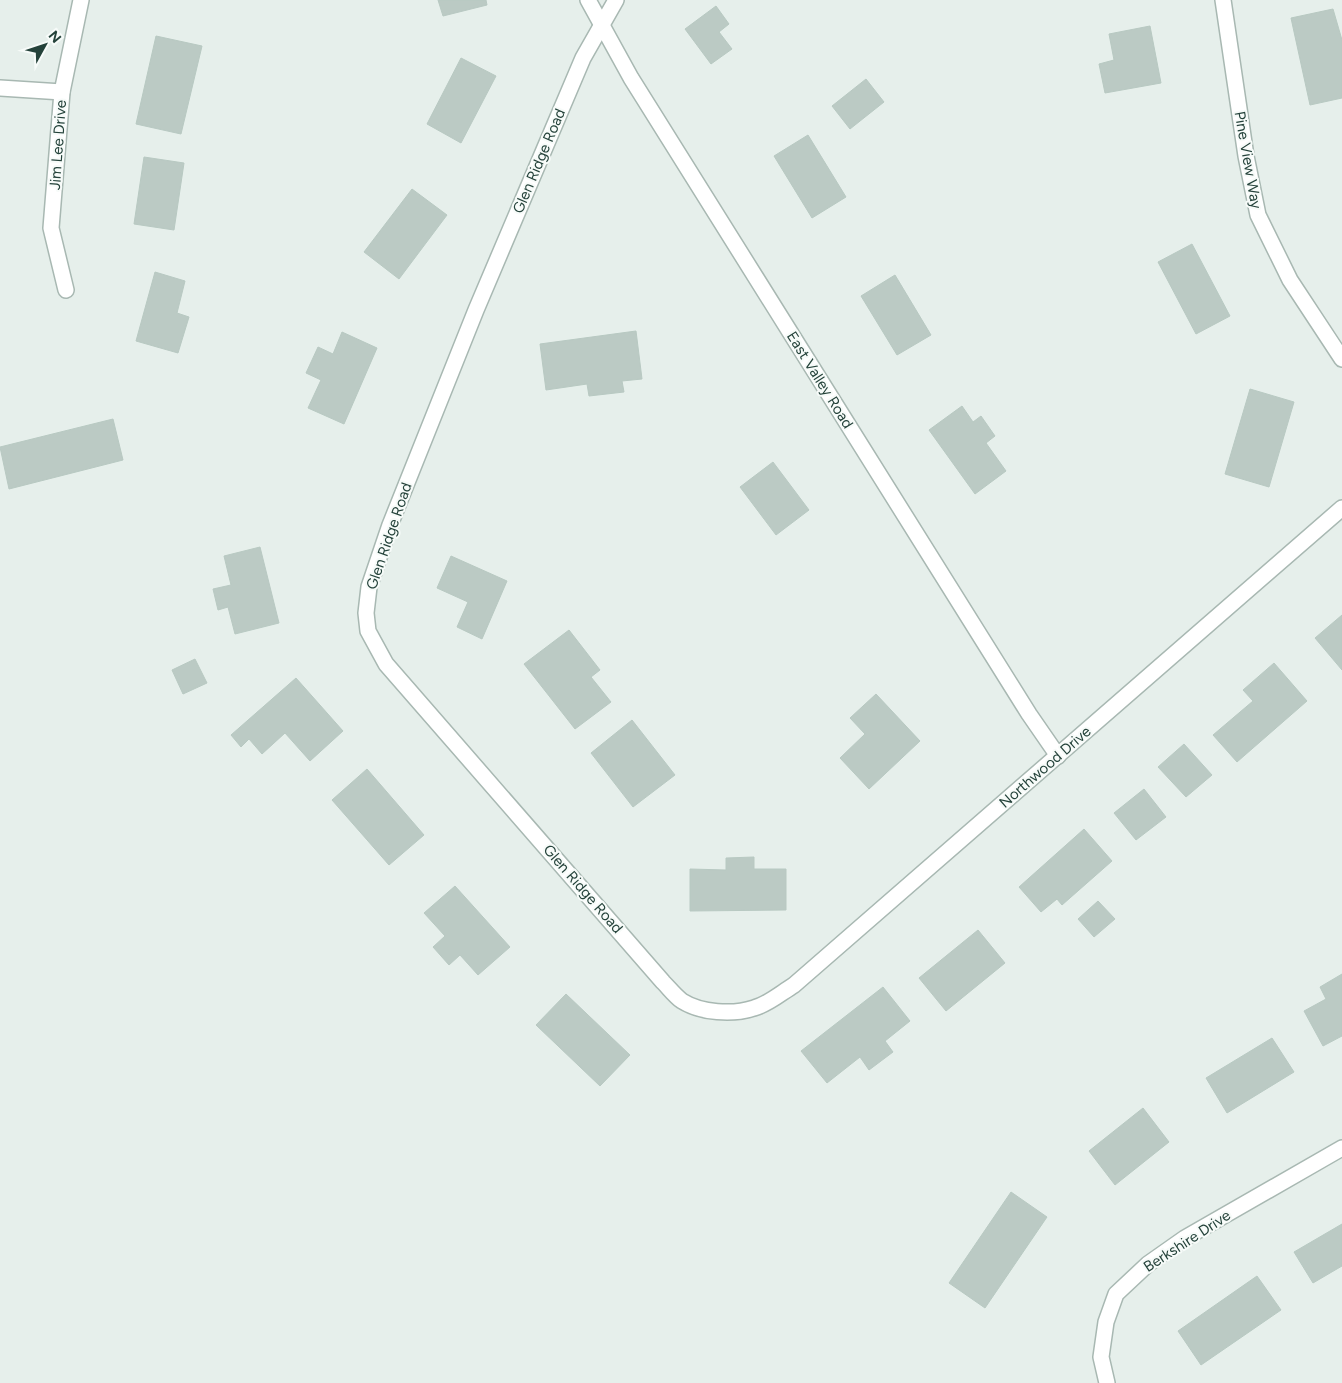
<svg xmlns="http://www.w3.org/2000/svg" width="1342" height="1383" viewBox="0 0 1342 1383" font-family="Figtree,sans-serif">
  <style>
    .building { fill: #bbcac4; stroke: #b8c9c2 }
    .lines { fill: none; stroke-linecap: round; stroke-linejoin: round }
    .minor-casing { stroke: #a8b8b2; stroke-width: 18 }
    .minor { stroke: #fff; stroke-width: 15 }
    .labels { text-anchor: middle; stroke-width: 4; stroke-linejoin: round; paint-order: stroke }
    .street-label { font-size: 15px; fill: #24423a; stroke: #f7fbf9 }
  </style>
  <rect width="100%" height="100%" fill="#e6efeb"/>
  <!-- building -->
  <g class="building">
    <path d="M 438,0 L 486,0 L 487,5 L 443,16 Z"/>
    <path d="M 716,6 L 729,24 L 719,32 L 732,49 L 711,64 L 685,29 Z"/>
    <path d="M 1333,9 L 1342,40 L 1342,98 L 1310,105 L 1291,18 Z"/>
    <path d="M 1150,26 L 1161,83 L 1105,93 L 1099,64 L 1114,60 L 1109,34 Z"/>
    <path d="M 156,36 L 202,46 L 181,134 L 136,124 Z"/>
    <path d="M 461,58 L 496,76 L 461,143 L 427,124 Z"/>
    <path d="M 866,79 L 884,102 L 850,129 L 832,106 Z"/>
    <path d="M 808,135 L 846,197 L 812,218 L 774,156 Z"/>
    <path d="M 144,157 L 184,163 L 174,230 L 134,224 Z"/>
    <path d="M 412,189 L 447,215 L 399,279 L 364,252 Z"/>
    <path d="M 1192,244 L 1230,316 L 1196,334 L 1158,262 Z"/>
    <path d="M 155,272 L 185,281 L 177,313 L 189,317 L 178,353 L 136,341 Z"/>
    <path d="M 895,275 L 931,335 L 897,355 L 861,296 Z"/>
    <path d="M 636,331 L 642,379 L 622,381 L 624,392 L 589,396 L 587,384 L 546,390 L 540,344 Z"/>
    <path d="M 342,332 L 377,348 L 344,424 L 308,408 L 321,380 L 306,373 L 318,347 L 333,354 Z"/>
    <path d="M 1250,389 L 1294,402 L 1269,487 L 1225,474 Z"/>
    <path d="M 962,406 L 973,422 L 981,416 L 995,436 L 986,443 L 1006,471 L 975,494 L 929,430 Z"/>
    <path d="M 113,419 L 123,460 L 9,489 L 0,447 Z"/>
    <path d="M 773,462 L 809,510 L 776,535 L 740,487 Z"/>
    <path d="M 260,547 L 279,623 L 235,634 L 228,607 L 218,610 L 213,589 L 231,585 L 224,556 Z"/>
    <path d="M 451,556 L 507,581 L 482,639 L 457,627 L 468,602 L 437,588 Z"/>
    <path d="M 1342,615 L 1342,670 L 1315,638 Z"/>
    <path d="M 569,630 L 600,670 L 591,677 L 611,702 L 575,729 L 524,664 Z"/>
    <path d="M 195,659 L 207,683 L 183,694 L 172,670 Z"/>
    <path d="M 1274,663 L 1307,701 L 1237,762 L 1213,735 L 1253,701 L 1243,690 Z"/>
    <path d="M 296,678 L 343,731 L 310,761 L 285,733 L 262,754 L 249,739 L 241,747 L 231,735 Z"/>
    <path d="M 876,694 L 920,741 L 869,789 L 840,758 L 865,734 L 850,718 Z"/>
    <path d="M 632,720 L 675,775 L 633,807 L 591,753 Z"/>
    <path d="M 1184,744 L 1212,775 L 1186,797 L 1158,767 Z"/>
    <path d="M 367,769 L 424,835 L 389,865 L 332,800 Z"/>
    <path d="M 1144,789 L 1166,817 L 1136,840 L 1114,813 Z"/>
    <path d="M 1084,829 L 1112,861 L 1062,905 L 1057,899 L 1041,912 L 1019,887 Z"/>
    <path d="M 754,857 L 754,869 L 786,869 L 786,910 L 690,911 L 690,869 L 726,870 L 726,858 Z"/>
    <path d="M 455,886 L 510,947 L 478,975 L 460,955 L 449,965 L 433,947 L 445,936 L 424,913 Z"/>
    <path d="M 1098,901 L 1115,919 L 1094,937 L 1078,919 Z"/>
    <path d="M 978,930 L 1005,963 L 946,1011 L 919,978 Z"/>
    <path d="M 1342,974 L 1342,1036 L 1323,1046 L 1304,1011 L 1326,999 L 1320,987 Z"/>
    <path d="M 883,987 L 910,1021 L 885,1041 L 893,1052 L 869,1070 L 860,1057 L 827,1083 L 801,1051 Z"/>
    <path d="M 566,994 L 630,1055 L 600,1086 L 536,1025 Z"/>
    <path d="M 1272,1038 L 1294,1072 L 1227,1113 L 1206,1078 Z"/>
    <path d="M 1143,1108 L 1169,1142 L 1115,1185 L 1089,1151 Z"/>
    <path d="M 1011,1192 L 1047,1217 L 985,1308 L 949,1283 Z"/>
    <path d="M 1342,1224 L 1342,1266 L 1313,1283 L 1294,1252 Z"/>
    <path d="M 1257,1276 L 1281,1310 L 1201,1365 L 1178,1331 Z"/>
  </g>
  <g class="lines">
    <!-- minor casing -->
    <g class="minor-casing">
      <g id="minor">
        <path d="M 588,0 L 631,78 L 1029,714 L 1058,756"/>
        <path d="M 616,0 L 583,58 L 476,310 L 390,525 L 369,587 L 366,613 L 368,631 L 386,664 L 663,982 C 669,988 675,996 682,1001 C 701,1013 733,1015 754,1008 C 769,1004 781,993 794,985 L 1342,508"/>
        <path d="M 1223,0 L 1246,156 L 1258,215 L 1290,280 L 1342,359"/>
        <path d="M 0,88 L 62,92"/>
        <path d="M 66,290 L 51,228 L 62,92 L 81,0"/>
        <path d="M 1107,1383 L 1101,1357 L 1106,1322 L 1116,1294 L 1148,1264 L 1185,1238 L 1342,1148"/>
      </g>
    </g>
    <!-- minor -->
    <use href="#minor" class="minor"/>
  </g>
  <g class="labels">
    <!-- street labels -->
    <g class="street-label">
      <text transform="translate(58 145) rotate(-86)" y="5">Jim Lee Drive</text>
      <text transform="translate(1248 160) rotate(80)" y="5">Pine View Way</text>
      <text transform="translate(539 161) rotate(-67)" y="5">Glen Ridge Road</text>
      <text transform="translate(820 380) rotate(58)" y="5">East Valley Road</text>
      <text transform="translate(389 536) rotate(-71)" y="5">Glen Ridge Road</text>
      <text transform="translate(1045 767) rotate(-41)" y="5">Northwood Drive</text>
      <text transform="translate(583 889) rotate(49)" y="5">Glen Ridge Road</text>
      <text transform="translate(1187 1241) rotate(-33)" y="5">Berkshire Drive</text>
    </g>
  </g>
  <!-- north arrow -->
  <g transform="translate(45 45) rotate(50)" stroke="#f7fbf9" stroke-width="4" paint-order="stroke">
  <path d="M0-4L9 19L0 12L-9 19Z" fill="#24423a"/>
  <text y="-8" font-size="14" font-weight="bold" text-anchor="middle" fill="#24423a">N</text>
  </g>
</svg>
